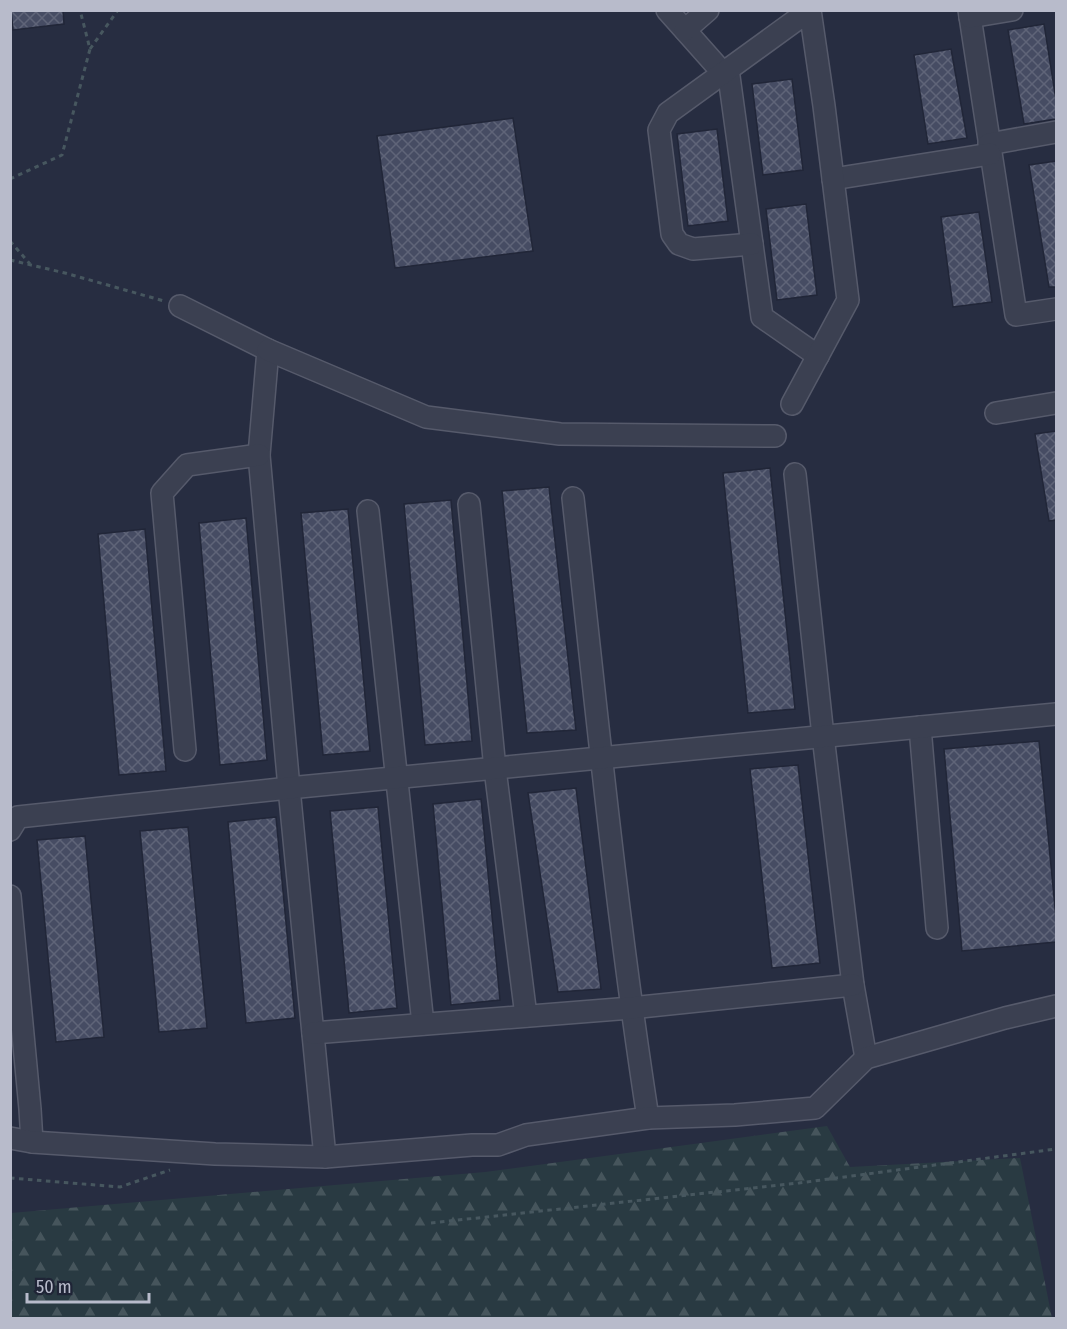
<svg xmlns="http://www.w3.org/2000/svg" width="1067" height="1329" viewBox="0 0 1067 1329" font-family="'Fira Sans Condensed',sans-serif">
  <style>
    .forest { fill: url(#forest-firs) }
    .building { fill: url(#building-cross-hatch); stroke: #212638; stroke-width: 1.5 }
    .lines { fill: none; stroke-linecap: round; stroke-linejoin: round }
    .minor-casing { stroke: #565a6b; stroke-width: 24 }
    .path { stroke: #47575f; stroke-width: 3; stroke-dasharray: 4.5 4.5; stroke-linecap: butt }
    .minor { stroke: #3b4051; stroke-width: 21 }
  </style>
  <defs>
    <pattern id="forest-firs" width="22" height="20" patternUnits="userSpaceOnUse" patternTransform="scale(1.5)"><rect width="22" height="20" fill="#293a42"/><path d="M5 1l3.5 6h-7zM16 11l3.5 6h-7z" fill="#46555c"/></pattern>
    <pattern id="building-cross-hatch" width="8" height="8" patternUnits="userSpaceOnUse" patternTransform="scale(1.5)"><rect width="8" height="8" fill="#464c63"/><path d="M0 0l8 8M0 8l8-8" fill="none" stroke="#5f6478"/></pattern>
  </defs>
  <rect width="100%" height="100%" fill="#272d41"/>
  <!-- forest -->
  <path class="forest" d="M 827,1126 L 850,1167 L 1020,1158 L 1052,1318 L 11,1318 L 11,1213 L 485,1172 Z"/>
  <!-- building -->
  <g class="building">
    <path d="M 11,10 L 63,10 L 64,24 L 13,30 Z"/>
    <path d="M 1044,24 L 1056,100 L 1056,119 L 1024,124 L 1008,30 Z"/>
    <path d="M 951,49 L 967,138 L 928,144 L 914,55 Z"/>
    <path d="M 792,79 L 803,170 L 763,175 L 752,84 Z"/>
    <path d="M 513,118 L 533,251 L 395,268 L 377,136 Z"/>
    <path d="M 717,129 L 728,221 L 688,226 L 677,134 Z"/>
    <path d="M 1056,161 L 1056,287 L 1049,287 L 1029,165 Z"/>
    <path d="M 806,204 L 817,295 L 777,300 L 766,209 Z"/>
    <path d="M 979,212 L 992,302 L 953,307 L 941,217 Z"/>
    <path d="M 1056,431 L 1056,520 L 1049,521 L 1035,434 Z"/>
    <path d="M 770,468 L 795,709 L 748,713 L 723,473 Z"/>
    <path d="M 549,487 L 576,730 L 527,733 L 502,491 Z"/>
    <path d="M 451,500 L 472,741 L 425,745 L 404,504 Z"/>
    <path d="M 348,509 L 370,751 L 323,755 L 301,513 Z"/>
    <path d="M 246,518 L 267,760 L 220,765 L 199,523 Z"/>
    <path d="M 145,529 L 166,771 L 119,775 L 98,534 Z"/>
    <path d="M 1039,741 L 1056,918 L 1056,942 L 962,951 L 944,749 Z"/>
    <path d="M 798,765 L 820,963 L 772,968 L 750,769 Z"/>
    <path d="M 576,788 L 601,989 L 558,992 L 528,793 Z"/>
    <path d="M 481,799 L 500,1000 L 451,1005 L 433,804 Z"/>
    <path d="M 378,807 L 397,1008 L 349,1013 L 330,811 Z"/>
    <path d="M 276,817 L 295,1018 L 246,1023 L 228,822 Z"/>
    <path d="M 188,827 L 207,1028 L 159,1032 L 140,831 Z"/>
    <path d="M 85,836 L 104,1037 L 56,1042 L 37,840 Z"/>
  </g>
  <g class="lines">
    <!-- minor casing -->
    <g class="minor-casing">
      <g id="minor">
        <path d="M 667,10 L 723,73"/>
        <path d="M 969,10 L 1016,315 L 1056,309"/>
        <path d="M 970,17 L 1012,10"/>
        <path d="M 685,30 L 708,10"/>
        <path d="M 728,69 L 762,317 L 818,356"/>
        <path d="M 989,144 L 1056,132"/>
        <path d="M 833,179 L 990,154"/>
        <path d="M 752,244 L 693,249 L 679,244 L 672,234 L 659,130 L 668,113 L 810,10 L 824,106 L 848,300 L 792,404"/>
        <path d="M 180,306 L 268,350 L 259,455 L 289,788 L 325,1157"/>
        <path d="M 268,350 L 426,417 L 560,434 L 775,436"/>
        <path d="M 996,413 L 1056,403"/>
        <path d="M 795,474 L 823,736 L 853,985 L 866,1058"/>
        <path d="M 573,498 C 596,705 616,912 648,1118"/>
        <path d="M 469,504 L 495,769 L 526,1016"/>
        <path d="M 368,511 L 423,1024"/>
        <path d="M 920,727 L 937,928"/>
        <path d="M 185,750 L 162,493 L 187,465 L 259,455"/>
        <path d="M 10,830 L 18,817 L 289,788 L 1056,714"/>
        <path d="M 10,896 L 30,1109 L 32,1142"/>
        <path d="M 313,1033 L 631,1008 L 853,985"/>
        <path d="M 10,1138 L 32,1142 L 215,1154 L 325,1157 L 472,1145 L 498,1145 L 526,1135 L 648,1118 L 735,1115 L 815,1108 L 866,1058 L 1005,1018 L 1056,1006"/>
      </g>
    </g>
    <!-- path -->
    <g class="path">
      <path d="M 90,49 L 118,10"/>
      <path d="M 10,179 L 62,155 L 90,49 L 80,10"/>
      <path d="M 10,241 L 30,264"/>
      <path d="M 10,260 L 65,273 L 164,301"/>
      <path d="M 10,1178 L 120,1187 L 170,1170"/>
      <path d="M 431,1223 L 799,1183 L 1056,1149"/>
    </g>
    <!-- minor -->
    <use href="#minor" class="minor"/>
  </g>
  <!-- border -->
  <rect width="1067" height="1329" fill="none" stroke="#b8bbcb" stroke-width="24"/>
  <!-- scale -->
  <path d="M27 1293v9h122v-9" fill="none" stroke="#b8bbcb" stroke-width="3"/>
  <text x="36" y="1293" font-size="18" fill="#b8bbcb" stroke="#1f2436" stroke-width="4.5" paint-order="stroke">50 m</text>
</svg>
